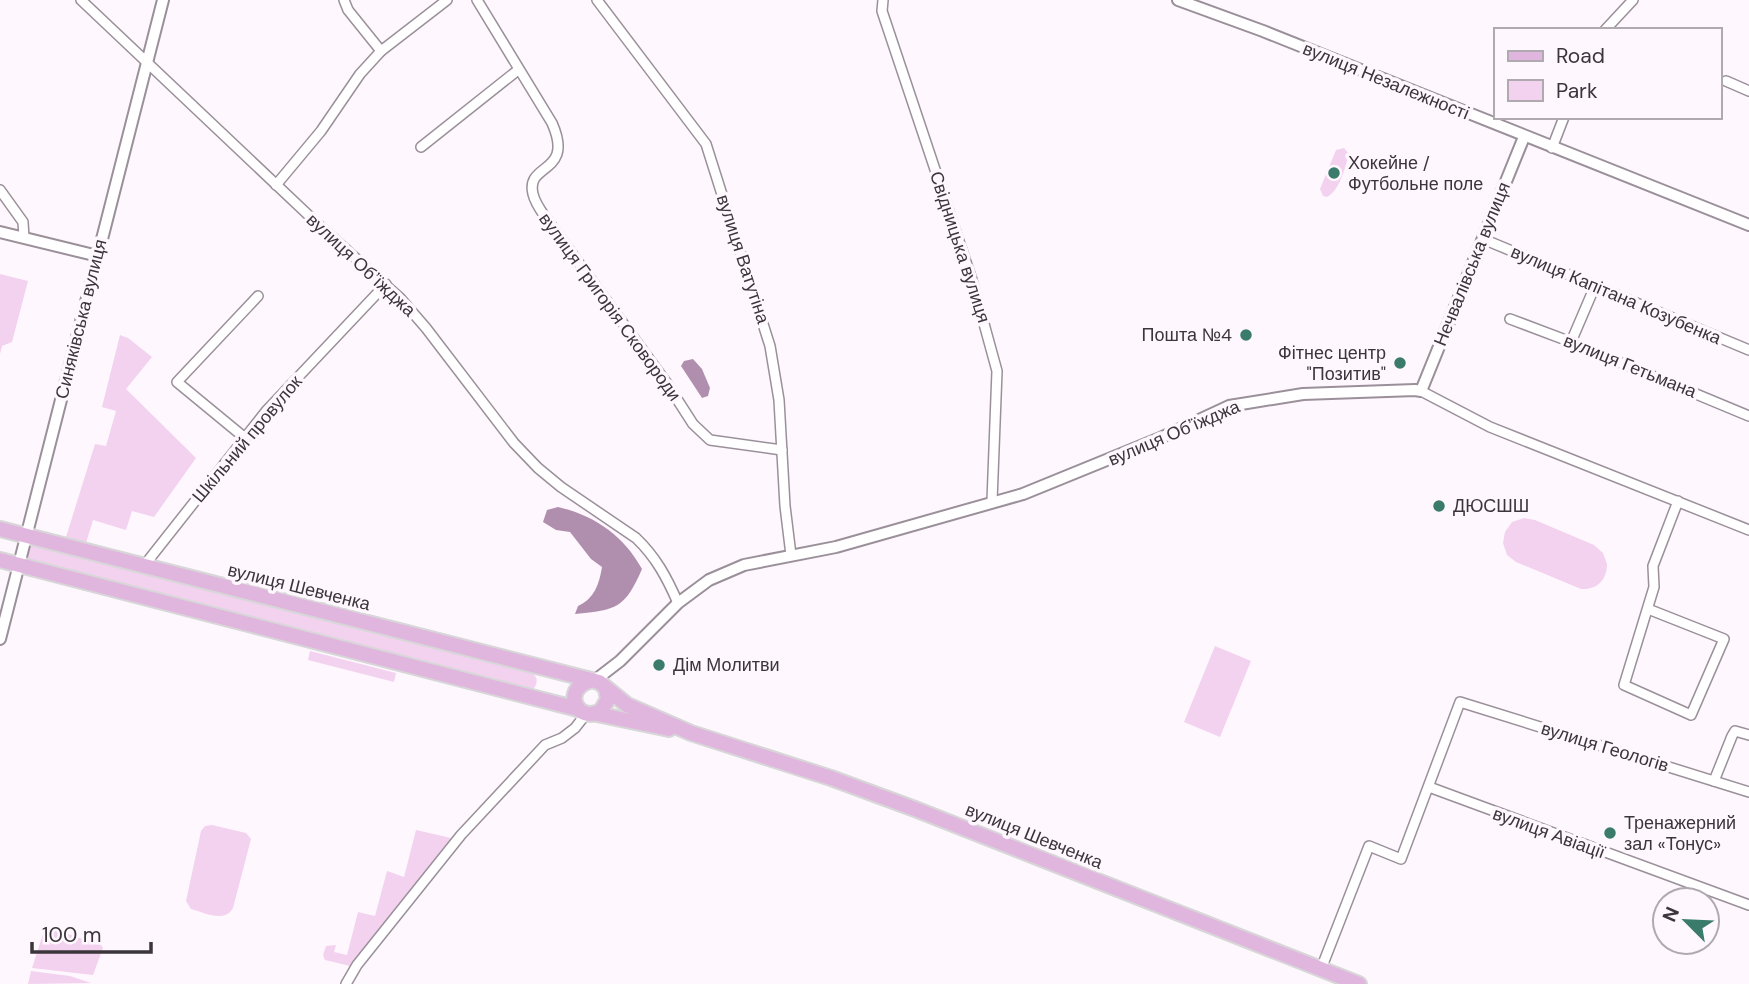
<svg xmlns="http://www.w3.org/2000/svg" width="1749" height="984" viewBox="0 0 1749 984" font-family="'DM Sans',sans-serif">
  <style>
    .green { fill: #f3d2f0 }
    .water { fill: #b08fae }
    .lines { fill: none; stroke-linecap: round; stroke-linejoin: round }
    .minor-casing { stroke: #9b909a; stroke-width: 12 }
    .tertiary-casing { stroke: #9b909a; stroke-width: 14 }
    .primary-casing { stroke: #d8d7d8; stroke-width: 18 }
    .minor { stroke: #fff; stroke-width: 9 }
    .tertiary { stroke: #fff; stroke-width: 10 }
    .primary { stroke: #e0b6df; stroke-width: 14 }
    .poi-dot { fill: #3a7b6b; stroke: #fef7fe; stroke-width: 2.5 }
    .labels { text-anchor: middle; stroke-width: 7; stroke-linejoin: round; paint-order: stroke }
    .street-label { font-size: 18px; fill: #3a363a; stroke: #fef7fe }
    .poi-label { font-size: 18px; fill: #3a363a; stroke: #fef7fe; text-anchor: start }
  </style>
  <rect width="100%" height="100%" fill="#fef7fe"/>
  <!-- green -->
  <g class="green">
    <path d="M 1344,148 L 1349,154 C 1345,168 1340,190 1327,197 L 1323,196 L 1320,189 L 1336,150 Z"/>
    <path d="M 0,274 L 28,281 L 12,342 L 2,346 L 0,354 Z"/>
    <path d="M 120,335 L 128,338 L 152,357 L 126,389 L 196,458 L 154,517 L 132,511 L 126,530 L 93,520 L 86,543 L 66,537 L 95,444 L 106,446 L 116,411 L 102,407 Z"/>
    <path d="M 1524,518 L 1535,520 L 1594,545 L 1603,553 L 1607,564 C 1607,580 1597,590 1581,589 L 1516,562 L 1507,555 L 1503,543 L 1505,532 L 1512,522 Z"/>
    <path d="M 30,540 L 532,673 C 539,678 538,685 531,691 L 25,560 Z"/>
    <path d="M 1215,646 L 1251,661 L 1220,737 L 1184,722 Z"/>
    <path d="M 310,651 L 396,673 L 394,682 L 308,660 Z"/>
    <path d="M 212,825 L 246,833 L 251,839 L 233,908 C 225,923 205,913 191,909 L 186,901 L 201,831 L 205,826 Z"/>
    <path d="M 416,830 L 451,838 L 350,966 L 325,960 L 323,955 L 326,946 L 336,945 L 334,952 L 347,955 L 358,912 L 375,916 L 387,871 L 404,877 Z"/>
    <path d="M 48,930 L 62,932 L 101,945 L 103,948 L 93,975 L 32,968 L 43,934 Z"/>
    <path d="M 31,971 L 70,976 L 91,983 L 28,984 Z"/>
  </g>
  <!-- water -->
  <g class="water">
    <path d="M 693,359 L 702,369 L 710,388 L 708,396 L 702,398 L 681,366 L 684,361 Z"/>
    <path d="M 558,507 C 594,515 624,536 642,569 C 625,608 617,610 575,614 L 578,606 C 595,598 599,584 602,567 L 591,559 L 570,532 L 556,530 L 543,522 L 547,510 Z"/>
  </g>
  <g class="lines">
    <!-- minor casing -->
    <g class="minor-casing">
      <g id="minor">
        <path d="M 81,0 L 321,227 L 400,298 L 426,328 L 514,443 L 538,468 L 561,487 L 636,538 C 656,557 667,578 678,603"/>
        <path d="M 344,0 L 348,10 L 381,51"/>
        <path d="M 477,0 L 552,123 C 575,175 525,162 533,194 C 535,203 541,211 546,218 L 666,382 L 693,424 L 710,440 L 782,450"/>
        <path d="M 597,0 L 706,144 L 770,346 L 779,400 L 785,506 L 791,555"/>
        <path d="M 883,0 L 882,11 L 972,280 L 997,371 L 992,501"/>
        <path d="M 1605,30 L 1633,0"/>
        <path d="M 1726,81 L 1749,91"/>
        <path d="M 421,147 L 518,70"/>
        <path d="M 1552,148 L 1564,117"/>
        <path d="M 276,185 L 321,131 L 360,74 L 381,51 L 447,0"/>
        <path d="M 0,190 L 23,222 L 24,238"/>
        <path d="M 1483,239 L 1749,350"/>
        <path d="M 1510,319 L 1571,342 L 1749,416"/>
        <path d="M 1571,342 L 1595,286"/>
        <path d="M 1421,391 L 1490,427 L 1749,530"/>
        <path d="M 245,438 L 177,382 L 258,296"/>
        <path d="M 143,567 L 267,410 L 386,284"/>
        <path d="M 1648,609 L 1724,639 L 1691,715 L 1624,685 L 1654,587 L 1653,566 L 1678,501"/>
        <path d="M 1714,781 L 1732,736 L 1735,731 L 1749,735"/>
        <path d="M 1429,787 L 1749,905"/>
        <path d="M 1321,969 L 1369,846 L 1401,859 L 1460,702 L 1749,792"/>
        <path d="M 346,984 L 357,965 L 461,835 L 545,745 L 562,738 L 575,728 L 586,714"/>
      </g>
    </g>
    <!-- tertiary casing -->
    <g class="tertiary-casing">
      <g id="tertiary">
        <path d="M 1178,0 L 1263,31 L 1749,225"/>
        <path d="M 0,232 L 98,256"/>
        <path d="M 0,639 L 163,0"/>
        <path d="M 594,681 L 620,661 L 678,603 L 709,580 L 744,565 L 836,547 L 1023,494 L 1158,439 L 1229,406 L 1303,394 L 1415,390 L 1421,391 L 1524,137"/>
      </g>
    </g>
    <!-- primary casing -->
    <g class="primary-casing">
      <g id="primary">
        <path d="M 0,529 L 599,682 L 627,705 L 691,733 L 831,778 L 915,809 L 1359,984"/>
        <path d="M 0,560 L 578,709"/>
        <path d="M 589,681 C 562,690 576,724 601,711 L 608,699 L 606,689"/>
        <path d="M 597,714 L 669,729"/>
      </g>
    </g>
    <!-- minor -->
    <use href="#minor" class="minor"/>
    <!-- tertiary -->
    <use href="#tertiary" class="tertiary"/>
    <!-- primary -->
    <use href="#primary" class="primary"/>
  </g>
  <!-- markers -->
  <g class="poi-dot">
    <circle cx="1334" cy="173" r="7"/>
    <circle cx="1246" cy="335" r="7"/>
    <circle cx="1400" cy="363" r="7"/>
    <circle cx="1439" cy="506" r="7"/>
    <circle cx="659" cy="665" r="7"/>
    <circle cx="1610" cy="833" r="7"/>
  </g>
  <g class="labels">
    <!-- street labels -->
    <g class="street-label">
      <text transform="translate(1386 81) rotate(22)" y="6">вулиця Незалежності</text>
      <text transform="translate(960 247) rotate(72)" y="6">Свідницька вулиця</text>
      <text transform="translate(743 259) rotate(72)" y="6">вулиця Ватутіна</text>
      <text transform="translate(1472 264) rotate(-68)" y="6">Нечвалівська вулиця</text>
      <text transform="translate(361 265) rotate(43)" y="6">вулиця Обʼїжджа</text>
      <text transform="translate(1616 295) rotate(23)" y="6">вулиця Капітана Козубенка</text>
      <text transform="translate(610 307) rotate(54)" y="6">вулиця Григорія Сковороди</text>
      <text transform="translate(81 319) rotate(-76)" y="6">Синяківська вулиця</text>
      <text transform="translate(1630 366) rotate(22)" y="6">вулиця Гетьмана</text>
      <text transform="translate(1174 433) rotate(-23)" y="6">вулиця Обʼїжджа</text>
      <text transform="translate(247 439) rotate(-50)" y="6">Шкільний провулок</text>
      <text transform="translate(299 587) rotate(14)" y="6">вулиця Шевченка</text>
      <text transform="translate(1605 747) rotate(17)" y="6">вулиця Геологів</text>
      <text transform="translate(1549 833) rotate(20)" y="6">вулиця Авіації</text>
      <text transform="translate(1034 836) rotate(22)" y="6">вулиця Шевченка</text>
    </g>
    <!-- poi labels -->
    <g class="poi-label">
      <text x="1348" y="169">Хокейне /<tspan x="1348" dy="21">Футбольне поле</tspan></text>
      <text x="1232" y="341" text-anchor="end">Пошта №4</text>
      <text x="1386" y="359" text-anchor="end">Фітнес центр<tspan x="1386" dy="21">"Позитив"</tspan></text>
      <text x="1453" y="512">ДЮСШШ</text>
      <text x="673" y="671">Дім Молитви</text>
      <text x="1624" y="829">Тренажерний<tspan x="1624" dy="21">зал «Тонус»</tspan></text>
    </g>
  </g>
  <!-- legend -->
  <rect x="1494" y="28" width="228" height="91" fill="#fef7fe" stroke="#b0aab0" stroke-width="2"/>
  <rect x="1508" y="51" width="35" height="10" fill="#e0b6df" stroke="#b0aab0" stroke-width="2"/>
  <text x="1556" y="63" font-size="21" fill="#3a363a">Road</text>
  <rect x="1508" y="80" width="35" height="21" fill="#f3d2f0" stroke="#b0aab0" stroke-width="2"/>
  <text x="1556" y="98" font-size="21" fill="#3a363a">Park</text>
  <!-- north arrow -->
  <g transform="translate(1686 921) rotate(294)"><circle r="33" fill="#fef7fe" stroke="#b0aab0" stroke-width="2"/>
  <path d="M0-5L12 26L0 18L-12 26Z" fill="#3a7b6b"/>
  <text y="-10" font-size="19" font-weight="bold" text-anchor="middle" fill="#3a363a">N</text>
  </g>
  <!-- scale -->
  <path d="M32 942v10h119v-10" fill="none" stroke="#3a363a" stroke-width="3.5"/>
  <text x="42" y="942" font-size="21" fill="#3a363a" stroke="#fef7fe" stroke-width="5" paint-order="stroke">100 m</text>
</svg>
